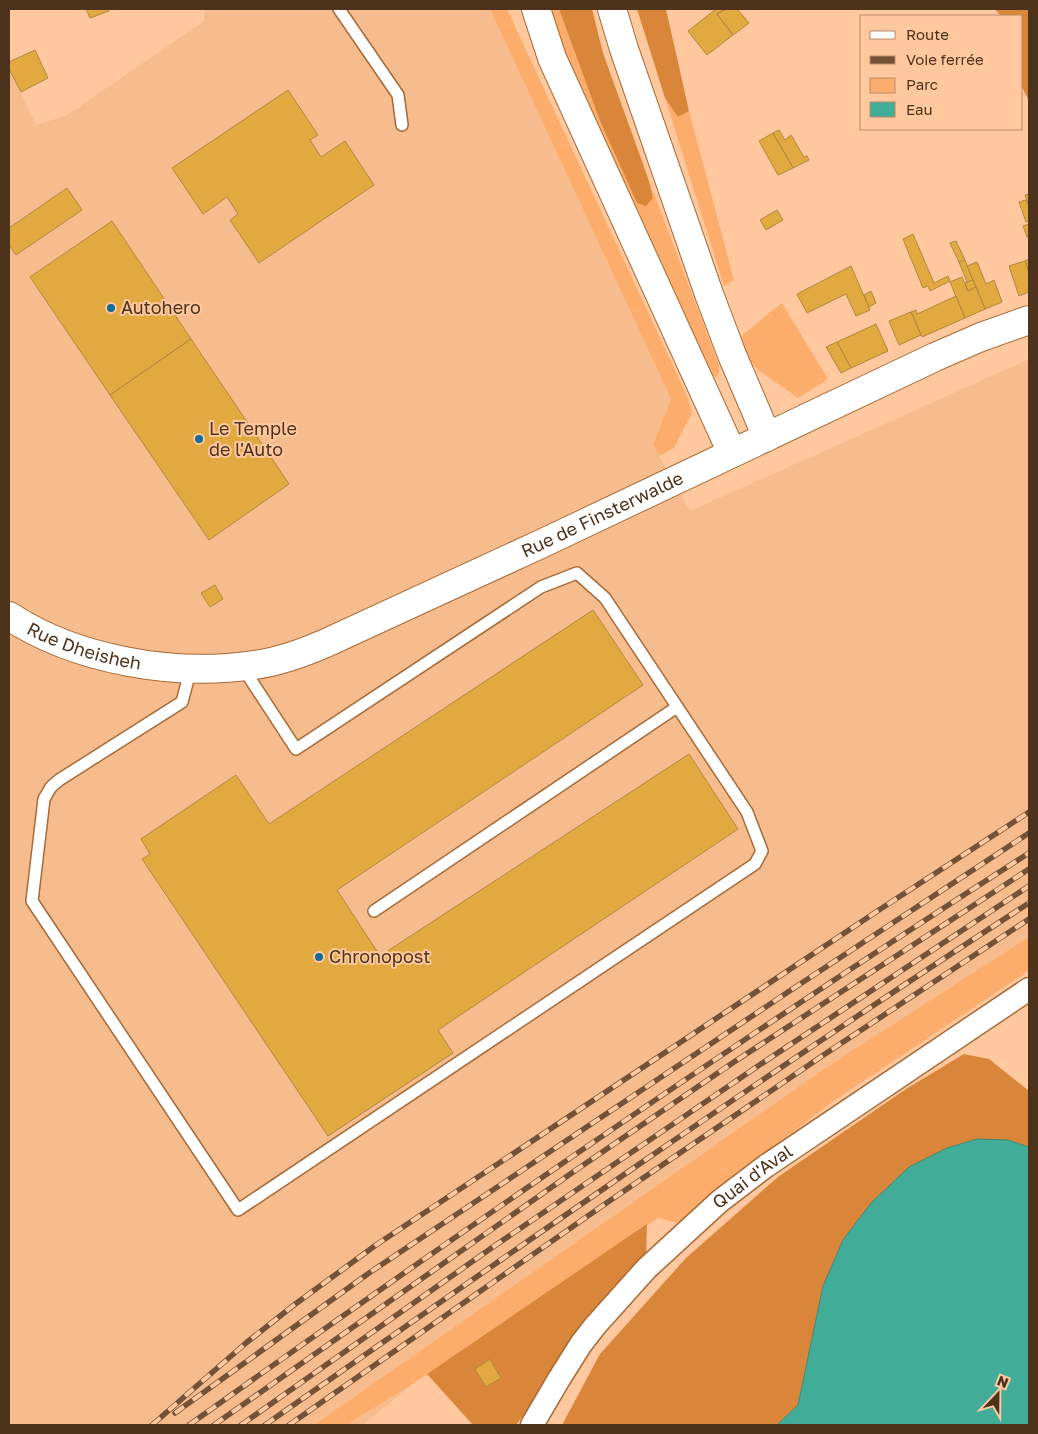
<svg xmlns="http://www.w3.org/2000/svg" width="1038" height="1434" viewBox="0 0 1038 1434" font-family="'Golos Text',sans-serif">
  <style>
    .built { fill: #f7bc8e }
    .green { fill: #fdad6b }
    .forest { fill: #d9853a }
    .water { fill: #41ac98; stroke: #458773 }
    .building { fill: #e2a940; stroke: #b0863d }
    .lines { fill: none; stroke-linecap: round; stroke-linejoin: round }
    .lane-casing { stroke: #a76a35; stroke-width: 14 }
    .street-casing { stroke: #a76a35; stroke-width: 25 }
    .secondary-casing { stroke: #a76a35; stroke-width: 30 }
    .lane { stroke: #fff; stroke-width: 11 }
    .street { stroke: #fff; stroke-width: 22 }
    .secondary { stroke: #fff; stroke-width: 28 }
    .rail-casing { stroke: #735237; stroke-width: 5.5 }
    .rail { stroke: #ffc89e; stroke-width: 4; stroke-dasharray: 11; stroke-linecap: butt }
    .poi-dot { fill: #116c9b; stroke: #ffc89e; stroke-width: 2 }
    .labels { text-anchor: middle; stroke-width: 4; stroke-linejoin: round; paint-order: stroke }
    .poi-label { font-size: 18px; fill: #4d321c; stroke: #ffc89e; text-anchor: start }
    .street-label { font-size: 18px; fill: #4d321c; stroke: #ffc89e }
  </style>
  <rect width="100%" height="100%" fill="#ffc89e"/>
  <!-- built -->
  <path class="built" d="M 205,9 L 490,9 L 671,399 L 653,445 L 690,511 L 1029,359 L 1029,971 L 910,1051 L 530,1301 L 414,1383 L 363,1425 L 9,1425 L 9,69 L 36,125 L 67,115 L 204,21 Z"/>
  <!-- green -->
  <g class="green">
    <path d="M 490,9 L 507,9 L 688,398 L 692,413 L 684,428 L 674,448 L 659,456 L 653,445 L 671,399 Z"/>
    <path d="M 547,9 L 559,9 L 600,121 L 637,203 L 653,198 L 648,178 L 719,365 L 719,372 L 717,378 L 712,375 L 633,209 L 557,39 Z"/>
    <path d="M 665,98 L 678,116 L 689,111 L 734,280 L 724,286 Z"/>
    <path d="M 782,303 L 828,379 L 798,398 L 758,370 L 747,357 L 738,339 Z"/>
    <path d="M 1029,937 L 1029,970 L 842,1095 L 759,1157 L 678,1223 L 658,1218 L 414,1383 L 346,1425 L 314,1425 L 830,1065 Z"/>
  </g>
  <!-- forest -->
  <g class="forest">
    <path d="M 559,9 L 592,9 L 603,53 L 648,178 L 653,198 L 646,206 L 637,203 L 600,121 Z"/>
    <path d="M 637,9 L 666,9 L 689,111 L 678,117 L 665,98 Z"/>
    <path d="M 995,9 L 1029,9 L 1029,101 L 1022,87 L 1022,16 L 1001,16 Z"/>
    <path d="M 964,1054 L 989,1059 L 1029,1091 L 1029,1147 L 1008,1140 L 823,1286 L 798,1405 L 777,1425 L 562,1425 L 600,1354 L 686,1258 L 778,1177 L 906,1089 Z"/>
    <path d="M 647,1224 L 646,1258 L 516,1425 L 473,1425 L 427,1374 Z"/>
  </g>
  <!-- water -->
  <path class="water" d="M 977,1139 L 1008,1140 L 1029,1147 L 1029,1425 L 777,1425 L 798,1405 L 823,1286 L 843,1240 L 871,1203 L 909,1167 L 947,1148 Z"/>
  <!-- building -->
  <g class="building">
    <path d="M 86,9 L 109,9 L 109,11 L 90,18 Z"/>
    <path d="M 716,9 L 726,9 L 717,14 L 733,35 L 707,55 L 688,31 Z"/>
    <path d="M 726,9 L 737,9 L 749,23 L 733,35 L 717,14 Z"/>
    <path d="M 35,50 L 48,78 L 21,92 L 9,69 L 9,62 Z"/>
    <path d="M 288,90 L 318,135 L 310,140 L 321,157 L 345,141 L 374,185 L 259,263 L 230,220 L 238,214 L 227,197 L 203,214 L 172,168 Z"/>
    <path d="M 779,130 L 785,140 L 791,135 L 804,157 L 807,156 L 809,160 L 793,168 L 773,133 Z"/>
    <path d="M 773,133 L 793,168 L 778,175 L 759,141 Z"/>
    <path d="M 67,188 L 82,210 L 16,255 L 9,245 L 9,228 Z"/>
    <path d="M 1029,194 L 1029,207 L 1025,195 Z"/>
    <path d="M 1026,200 L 1029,207 L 1029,221 L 1026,222 L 1019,202 Z"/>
    <path d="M 777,210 L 783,220 L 766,230 L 760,220 Z"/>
    <path d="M 112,221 L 191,339 L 110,395 L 30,277 Z"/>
    <path d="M 1029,224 L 1029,237 L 1027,237 L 1023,226 Z"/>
    <path d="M 913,234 L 934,283 L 948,276 L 950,281 L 930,291 L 928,286 L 923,288 L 903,239 Z"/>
    <path d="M 956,241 L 965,260 L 959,262 L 950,243 Z"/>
    <path d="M 1029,259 L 1029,273 L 1025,261 Z"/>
    <path d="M 965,260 L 973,280 L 967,282 L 959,262 Z"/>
    <path d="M 1025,261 L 1029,273 L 1029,292 L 1019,296 L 1009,266 Z"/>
    <path d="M 977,262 L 986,284 L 994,280 L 1002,302 L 985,309 L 967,266 Z"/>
    <path d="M 851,266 L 870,310 L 856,316 L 846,294 L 807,313 L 797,294 Z"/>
    <path d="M 962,277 L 968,291 L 976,287 L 985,309 L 965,318 L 950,282 Z"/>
    <path d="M 973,280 L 976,287 L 968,291 L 965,283 Z"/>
    <path d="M 871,291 L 876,303 L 869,307 L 864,295 Z"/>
    <path d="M 956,296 L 965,318 L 922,337 L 911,312 L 916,310 L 917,314 Z"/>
    <path d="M 911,312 L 921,335 L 899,345 L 889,321 Z"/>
    <path d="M 876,324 L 888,351 L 851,368 L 837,342 Z"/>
    <path d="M 191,339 L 289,484 L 209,540 L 110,395 Z"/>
    <path d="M 837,342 L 851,368 L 841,373 L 826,347 Z"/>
    <path d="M 215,585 L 223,599 L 210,607 L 201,593 Z"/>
    <path d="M 593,610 L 643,685 L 337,890 L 380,956 L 689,754 L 738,829 L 438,1030 L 453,1053 L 328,1136 L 142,859 L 150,854 L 141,839 L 236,775 L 269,824 Z"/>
    <path d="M 490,1359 L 501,1378 L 486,1387 L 475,1369 Z"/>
  </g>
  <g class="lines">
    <!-- lane casing -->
    <g class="lane-casing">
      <g id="lane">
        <path d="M 339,9 L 398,95 L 402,125"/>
        <path d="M 191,668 L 182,702 L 59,780 L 51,787 L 44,799 L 32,901 L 238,1210 L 755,864 L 762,851 L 747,812 L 605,598 L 577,573 L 541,587 L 296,749 L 243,668"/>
        <path d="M 374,911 L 677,707"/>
      </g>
    </g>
    <!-- street casing -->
    <g class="street-casing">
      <g id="street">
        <path id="s1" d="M 532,1425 L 559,1379 L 581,1344 L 595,1326 L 647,1268 L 720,1201 L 766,1166 L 1029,989"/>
      </g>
    </g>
    <!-- secondary casing -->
    <g class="secondary-casing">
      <g id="secondary">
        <path d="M 536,9 L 552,58 L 732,453"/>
        <path d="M 612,9 L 624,49 L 709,294 L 732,355 L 767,437"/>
        <path id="s2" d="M 9,616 C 76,660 174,677 254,665 C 279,662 303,653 326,643 L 543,543 L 935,357 L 981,337 L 1029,320"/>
      </g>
    </g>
    <!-- lane -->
    <use href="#lane" class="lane"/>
    <!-- street -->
    <use href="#street" class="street"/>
    <!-- secondary -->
    <use href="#secondary" class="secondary"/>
    <!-- rail casing -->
    <g class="rail-casing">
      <g id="rail">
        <path d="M 175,1413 L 369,1273 L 788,992 L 1029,833"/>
        <path d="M 152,1425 L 246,1343 L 294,1305 L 376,1245 L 879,910 L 1029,812"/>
        <path d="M 189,1425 C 465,1228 744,1036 1029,853"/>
        <path d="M 214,1425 L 576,1170 L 731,1064 L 1029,869"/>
        <path d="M 241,1425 L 490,1249 L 758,1066 L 1029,886"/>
        <path d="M 265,1425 C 517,1248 770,1071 1029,903"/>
        <path d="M 289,1425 L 605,1204 L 825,1054 L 1029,919"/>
      </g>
    </g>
    <!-- rail -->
    <use href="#rail" class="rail"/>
  </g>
  <!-- markers -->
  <g class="poi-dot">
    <circle cx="111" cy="308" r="5"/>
    <circle cx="199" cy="439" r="5"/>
    <circle cx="319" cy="957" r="5"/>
  </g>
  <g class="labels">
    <!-- poi labels -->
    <g class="poi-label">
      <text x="121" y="314">Autohero</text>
      <text x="209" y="435">Le Temple<tspan x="209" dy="21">de l'Auto</tspan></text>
      <text x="329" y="963">Chronopost</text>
    </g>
    <!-- street labels -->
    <g class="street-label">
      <text dy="6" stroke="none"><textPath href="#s2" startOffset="635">Rue de Finsterwalde</textPath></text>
      <text dy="6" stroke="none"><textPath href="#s2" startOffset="82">Rue Dheisheh</textPath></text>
      <text dy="6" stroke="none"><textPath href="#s1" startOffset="335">Quai d'Aval</textPath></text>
    </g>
  </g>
  <!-- border -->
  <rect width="1038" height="1434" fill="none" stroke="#4d321c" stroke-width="20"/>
  <!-- legend -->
  <rect x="860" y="15" width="162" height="115" fill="#ffc89e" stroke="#b88c6a"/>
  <rect x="870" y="31" width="25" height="8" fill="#ffffff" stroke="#b88c6a"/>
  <text x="906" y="40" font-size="15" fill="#4d321c">Route</text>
  <rect x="870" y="56" width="25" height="8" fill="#735237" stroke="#b88c6a"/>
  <text x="906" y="65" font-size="15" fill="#4d321c">Voie ferrée</text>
  <rect x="870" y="78" width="25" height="15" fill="#fdad6b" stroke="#b88c6a"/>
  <text x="906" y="90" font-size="15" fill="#4d321c">Parc</text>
  <rect x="870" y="102" width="25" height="15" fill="#41ac98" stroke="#b88c6a"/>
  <text x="906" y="115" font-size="15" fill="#4d321c">Eau</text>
  <!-- north arrow -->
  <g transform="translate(998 1394) rotate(22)" stroke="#ffc89e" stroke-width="4" paint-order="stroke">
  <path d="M0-4L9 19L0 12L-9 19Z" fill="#4d321c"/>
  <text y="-8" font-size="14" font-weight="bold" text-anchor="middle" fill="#4d321c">N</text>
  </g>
</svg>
